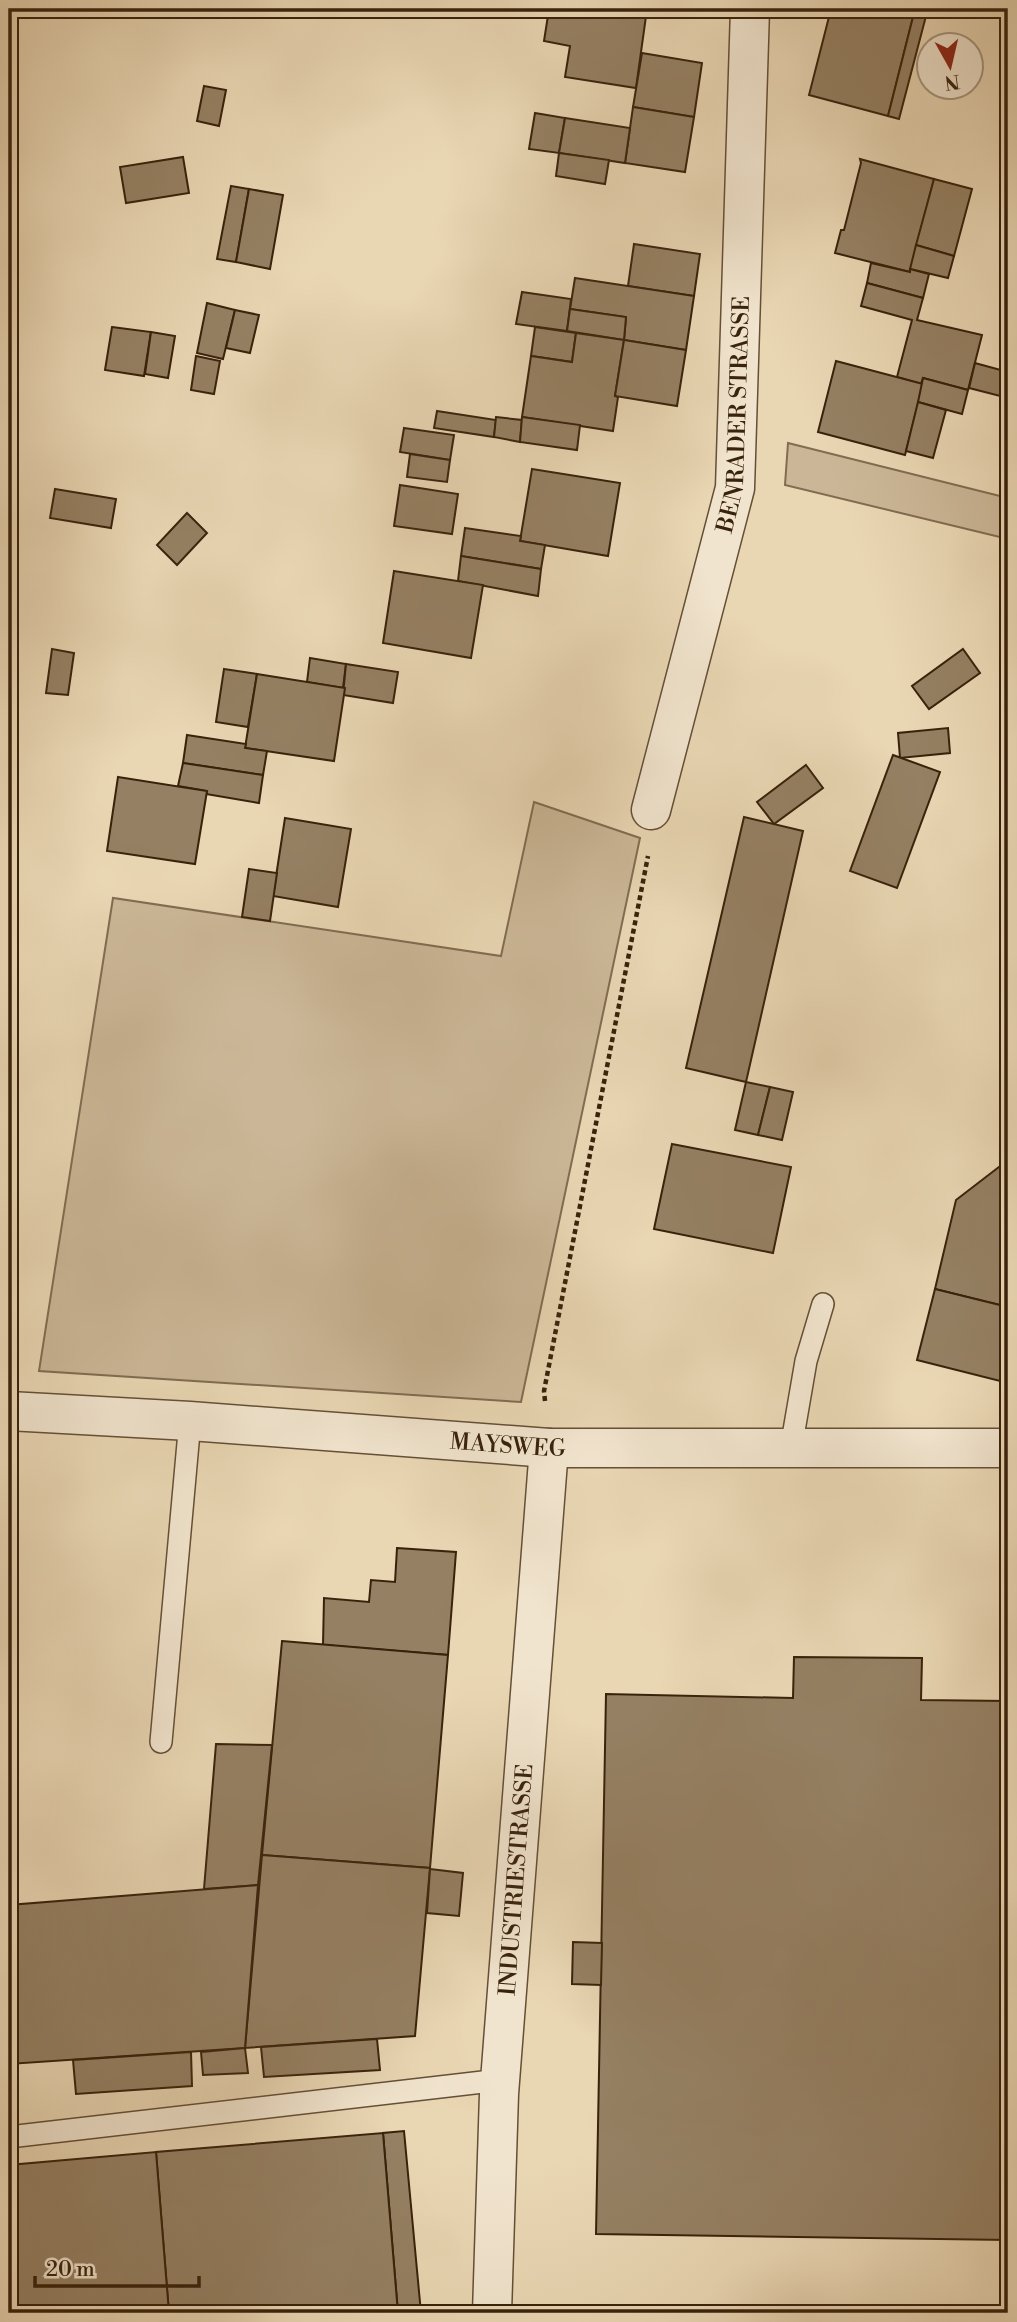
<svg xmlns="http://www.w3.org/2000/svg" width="1017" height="2322" viewBox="0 0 1017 2322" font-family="'Libre Bodoni',serif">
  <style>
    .green { fill: #cbb797; stroke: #826c52; stroke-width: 2 }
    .building { fill: #958063; stroke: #39220c; stroke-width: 2 }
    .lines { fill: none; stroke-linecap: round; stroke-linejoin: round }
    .service-casing { stroke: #654f36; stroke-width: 24 }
    .minor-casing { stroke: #654f36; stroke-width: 41 }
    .path { stroke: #39220c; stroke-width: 4.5; stroke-dasharray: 5 3.5; stroke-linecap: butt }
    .service { stroke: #f1e4ce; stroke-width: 21 }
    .minor { stroke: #f1e4ce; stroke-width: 38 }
    .labels { text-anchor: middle; stroke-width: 5; stroke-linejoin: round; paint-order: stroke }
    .street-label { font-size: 23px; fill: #39220c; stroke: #f1e4ce }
  </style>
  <rect width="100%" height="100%" fill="#e9d6b3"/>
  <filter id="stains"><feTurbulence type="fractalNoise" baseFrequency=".00286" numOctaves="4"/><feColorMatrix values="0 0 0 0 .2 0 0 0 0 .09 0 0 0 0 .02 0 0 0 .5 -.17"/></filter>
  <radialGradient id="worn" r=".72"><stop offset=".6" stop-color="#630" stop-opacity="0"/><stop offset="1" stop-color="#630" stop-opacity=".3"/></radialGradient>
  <!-- green -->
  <g class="green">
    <path d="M 788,443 L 1008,498 L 1008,539 L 785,485 Z"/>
    <path d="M 534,802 L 640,838 L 521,1402 L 39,1371 L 113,898 L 501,956 Z"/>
  </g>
  <!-- building -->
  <g class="building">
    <path d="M 549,9 L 647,9 L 636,88 L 565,77 L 570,46 L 544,41 Z"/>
    <path d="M 831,9 L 899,9 L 914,13 L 888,116 L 809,95 Z"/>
    <path d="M 914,13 L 926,16 L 899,119 L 888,116 Z"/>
    <path d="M 642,53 L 702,63 L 694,117 L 633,107 Z"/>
    <path d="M 204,86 L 226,90 L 219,126 L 197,121 Z"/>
    <path d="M 633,107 L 694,117 L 685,172 L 625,163 Z"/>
    <path d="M 535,113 L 565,118 L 559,153 L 529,149 Z"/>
    <path d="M 565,118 L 630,128 L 625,163 L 559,153 Z"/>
    <path d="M 559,153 L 609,160 L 605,184 L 556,176 Z"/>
    <path d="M 183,157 L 189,193 L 126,203 L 120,167 Z"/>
    <path d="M 860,159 L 934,179 L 910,272 L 835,253 L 841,230 L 844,230 L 861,163 Z"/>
    <path d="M 934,179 L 972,189 L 954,256 L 916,245 Z"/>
    <path d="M 231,186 L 249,189 L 236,262 L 217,259 Z"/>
    <path d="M 249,189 L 283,195 L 270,269 L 236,262 Z"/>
    <path d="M 634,244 L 700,254 L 694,296 L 628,286 Z"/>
    <path d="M 916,245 L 954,256 L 948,278 L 910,269 Z"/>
    <path d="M 871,263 L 910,272 L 910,269 L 929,274 L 923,298 L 867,283 Z"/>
    <path d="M 575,278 L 694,296 L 686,350 L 624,340 L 626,317 L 570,309 Z"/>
    <path d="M 867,283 L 923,298 L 917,320 L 982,335 L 968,390 L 923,378 L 921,384 L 897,377 L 912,320 L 861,306 Z"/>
    <path d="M 522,292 L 571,299 L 567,331 L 516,324 Z"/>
    <path d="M 207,303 L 235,310 L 223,359 L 197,353 Z"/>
    <path d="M 570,309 L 626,317 L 624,340 L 567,331 Z"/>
    <path d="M 235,310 L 259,315 L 250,353 L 226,348 Z"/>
    <path d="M 112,327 L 151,332 L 144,376 L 105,370 Z"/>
    <path d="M 535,327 L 576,333 L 572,362 L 531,356 Z"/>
    <path d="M 151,332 L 175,336 L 168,378 L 145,374 Z"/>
    <path d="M 576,333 L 624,340 L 615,396 L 618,397 L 613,431 L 522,417 L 531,356 L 572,362 Z"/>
    <path d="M 624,340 L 686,350 L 677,406 L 615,396 Z"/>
    <path d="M 196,356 L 220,361 L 214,394 L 191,390 Z"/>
    <path d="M 836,361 L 923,384 L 905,455 L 818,432 Z"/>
    <path d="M 975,363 L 1008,372 L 1008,398 L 969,388 Z"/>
    <path d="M 923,378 L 968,390 L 962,414 L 918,402 Z"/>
    <path d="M 918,402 L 946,410 L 933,458 L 906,451 Z"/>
    <path d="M 437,411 L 496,420 L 494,437 L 434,428 Z"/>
    <path d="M 496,417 L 522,420 L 520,442 L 494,437 Z"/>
    <path d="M 522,417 L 580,425 L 577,450 L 520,442 Z"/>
    <path d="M 404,428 L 454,435 L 450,460 L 400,452 Z"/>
    <path d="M 410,454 L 450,460 L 447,482 L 407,477 Z"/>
    <path d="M 532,469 L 620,483 L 608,556 L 520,541 Z"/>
    <path d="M 400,485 L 458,494 L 452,534 L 394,526 Z"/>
    <path d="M 55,489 L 116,499 L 111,528 L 50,518 Z"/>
    <path d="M 187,513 L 207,533 L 177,565 L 157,545 Z"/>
    <path d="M 465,528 L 521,536 L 520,541 L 545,545 L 541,569 L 461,556 Z"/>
    <path d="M 461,556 L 541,569 L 538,596 L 458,581 Z"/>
    <path d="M 394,571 L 483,585 L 471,658 L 383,643 Z"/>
    <path d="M 52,649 L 74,653 L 68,695 L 46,693 Z"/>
    <path d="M 963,649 L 980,673 L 929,709 L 912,686 Z"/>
    <path d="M 310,658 L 346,664 L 343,688 L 307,682 Z"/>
    <path d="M 346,664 L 398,672 L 393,703 L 343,695 Z"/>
    <path d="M 224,669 L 257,674 L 248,727 L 216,722 Z"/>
    <path d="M 257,674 L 345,688 L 334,761 L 245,748 Z"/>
    <path d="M 948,728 L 950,753 L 900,758 L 898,733 Z"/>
    <path d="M 187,735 L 246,744 L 245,748 L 267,751 L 263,775 L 183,763 Z"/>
    <path d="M 893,755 L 940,772 L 897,888 L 850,871 Z"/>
    <path d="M 183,763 L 263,775 L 259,803 L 206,794 L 207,791 L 178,786 Z"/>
    <path d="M 806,765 L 823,788 L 774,824 L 757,802 Z"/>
    <path d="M 118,777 L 207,791 L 195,864 L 107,851 Z"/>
    <path d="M 744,817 L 803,831 L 746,1082 L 686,1068 Z"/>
    <path d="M 285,818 L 351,829 L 338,907 L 273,896 Z"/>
    <path d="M 249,869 L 277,873 L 270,921 L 242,917 Z"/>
    <path d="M 746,1082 L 770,1087 L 758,1135 L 735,1130 Z"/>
    <path d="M 770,1087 L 793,1092 L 782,1140 L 758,1135 Z"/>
    <path d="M 672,1144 L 791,1167 L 773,1253 L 654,1229 Z"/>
    <path d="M 1008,1160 L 1008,1307 L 935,1289 L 956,1200 Z"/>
    <path d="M 935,1289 L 1008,1307 L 1008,1383 L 917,1360 Z"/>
    <path d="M 397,1548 L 456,1552 L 448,1655 L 323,1645 L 324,1598 L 369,1602 L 371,1580 L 395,1582 Z"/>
    <path d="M 282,1641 L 448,1655 L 430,1868 L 262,1855 Z"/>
    <path d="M 794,1657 L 922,1658 L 921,1700 L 1008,1701 L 1008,2240 L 596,2234 L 606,1694 L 793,1698 Z"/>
    <path d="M 216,1744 L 272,1745 L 258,1885 L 204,1889 Z"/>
    <path d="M 262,1855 L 430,1868 L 415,2036 L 245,2048 Z"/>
    <path d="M 430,1869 L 463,1873 L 459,1916 L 427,1913 Z"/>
    <path d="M 258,1885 L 245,2048 L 9,2064 L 9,1905 Z"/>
    <path d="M 573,1942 L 602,1943 L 601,1985 L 572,1984 Z"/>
    <path d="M 377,2039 L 380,2070 L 264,2077 L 261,2047 Z"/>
    <path d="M 245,2048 L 248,2073 L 203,2075 L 201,2052 Z"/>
    <path d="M 191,2052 L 192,2086 L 76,2094 L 73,2060 Z"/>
    <path d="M 404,2131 L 421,2313 L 398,2313 L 383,2133 Z"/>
    <path d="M 383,2133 L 398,2313 L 169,2313 L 156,2152 Z"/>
    <path d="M 156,2152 L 169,2313 L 9,2313 L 9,2165 Z"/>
  </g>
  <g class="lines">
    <!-- service casing -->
    <g class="service-casing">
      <g id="service">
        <path d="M 791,1448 L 806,1361 L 823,1304"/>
        <path d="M 161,1742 L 190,1421"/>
        <path d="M 9,2137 L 500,2080"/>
      </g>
    </g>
    <!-- minor casing -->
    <g class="minor-casing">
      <g id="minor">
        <path id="s1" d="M 651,810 L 735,488 L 750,9"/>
        <path id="s2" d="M 9,1411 L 190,1421 L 549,1448 L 1008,1448"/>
        <path id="s3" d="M 492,2313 L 499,2094 L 549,1448"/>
      </g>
    </g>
    <!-- path -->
    <path class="path" d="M 545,1401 L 544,1391 L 648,856"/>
    <!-- service -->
    <use href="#service" class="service"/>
    <!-- minor -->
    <use href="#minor" class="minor"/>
  </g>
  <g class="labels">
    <!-- street labels -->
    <g class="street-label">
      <text dy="8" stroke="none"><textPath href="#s1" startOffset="406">BENRADER STRASSE</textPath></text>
      <text dy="8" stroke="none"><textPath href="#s2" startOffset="500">MAYSWEG</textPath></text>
      <text dy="8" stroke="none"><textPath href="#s3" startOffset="434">INDUSTRIESTRASSE</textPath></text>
    </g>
  </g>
  <!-- margin -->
  <rect width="1017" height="2322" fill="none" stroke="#e9d6b3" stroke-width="35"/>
  <rect x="10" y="10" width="996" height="2301" fill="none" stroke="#39220c" stroke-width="3.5"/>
  <rect x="18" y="18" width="982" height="2287" fill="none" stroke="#39220c" stroke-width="2"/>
  <!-- north arrow -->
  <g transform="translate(950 66) rotate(172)"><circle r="33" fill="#f1e4ce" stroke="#a79680" stroke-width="2"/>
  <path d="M0-5L12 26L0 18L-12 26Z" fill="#8f2418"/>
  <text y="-10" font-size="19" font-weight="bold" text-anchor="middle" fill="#39220c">N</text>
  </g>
  <!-- scale -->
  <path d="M35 2276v10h164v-10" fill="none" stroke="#39220c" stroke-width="3.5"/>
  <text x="46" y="2276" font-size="21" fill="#39220c" stroke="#f1e4ce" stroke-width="5" paint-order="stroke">20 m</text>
  <rect width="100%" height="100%" filter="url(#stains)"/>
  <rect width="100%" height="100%" fill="url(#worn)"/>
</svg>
